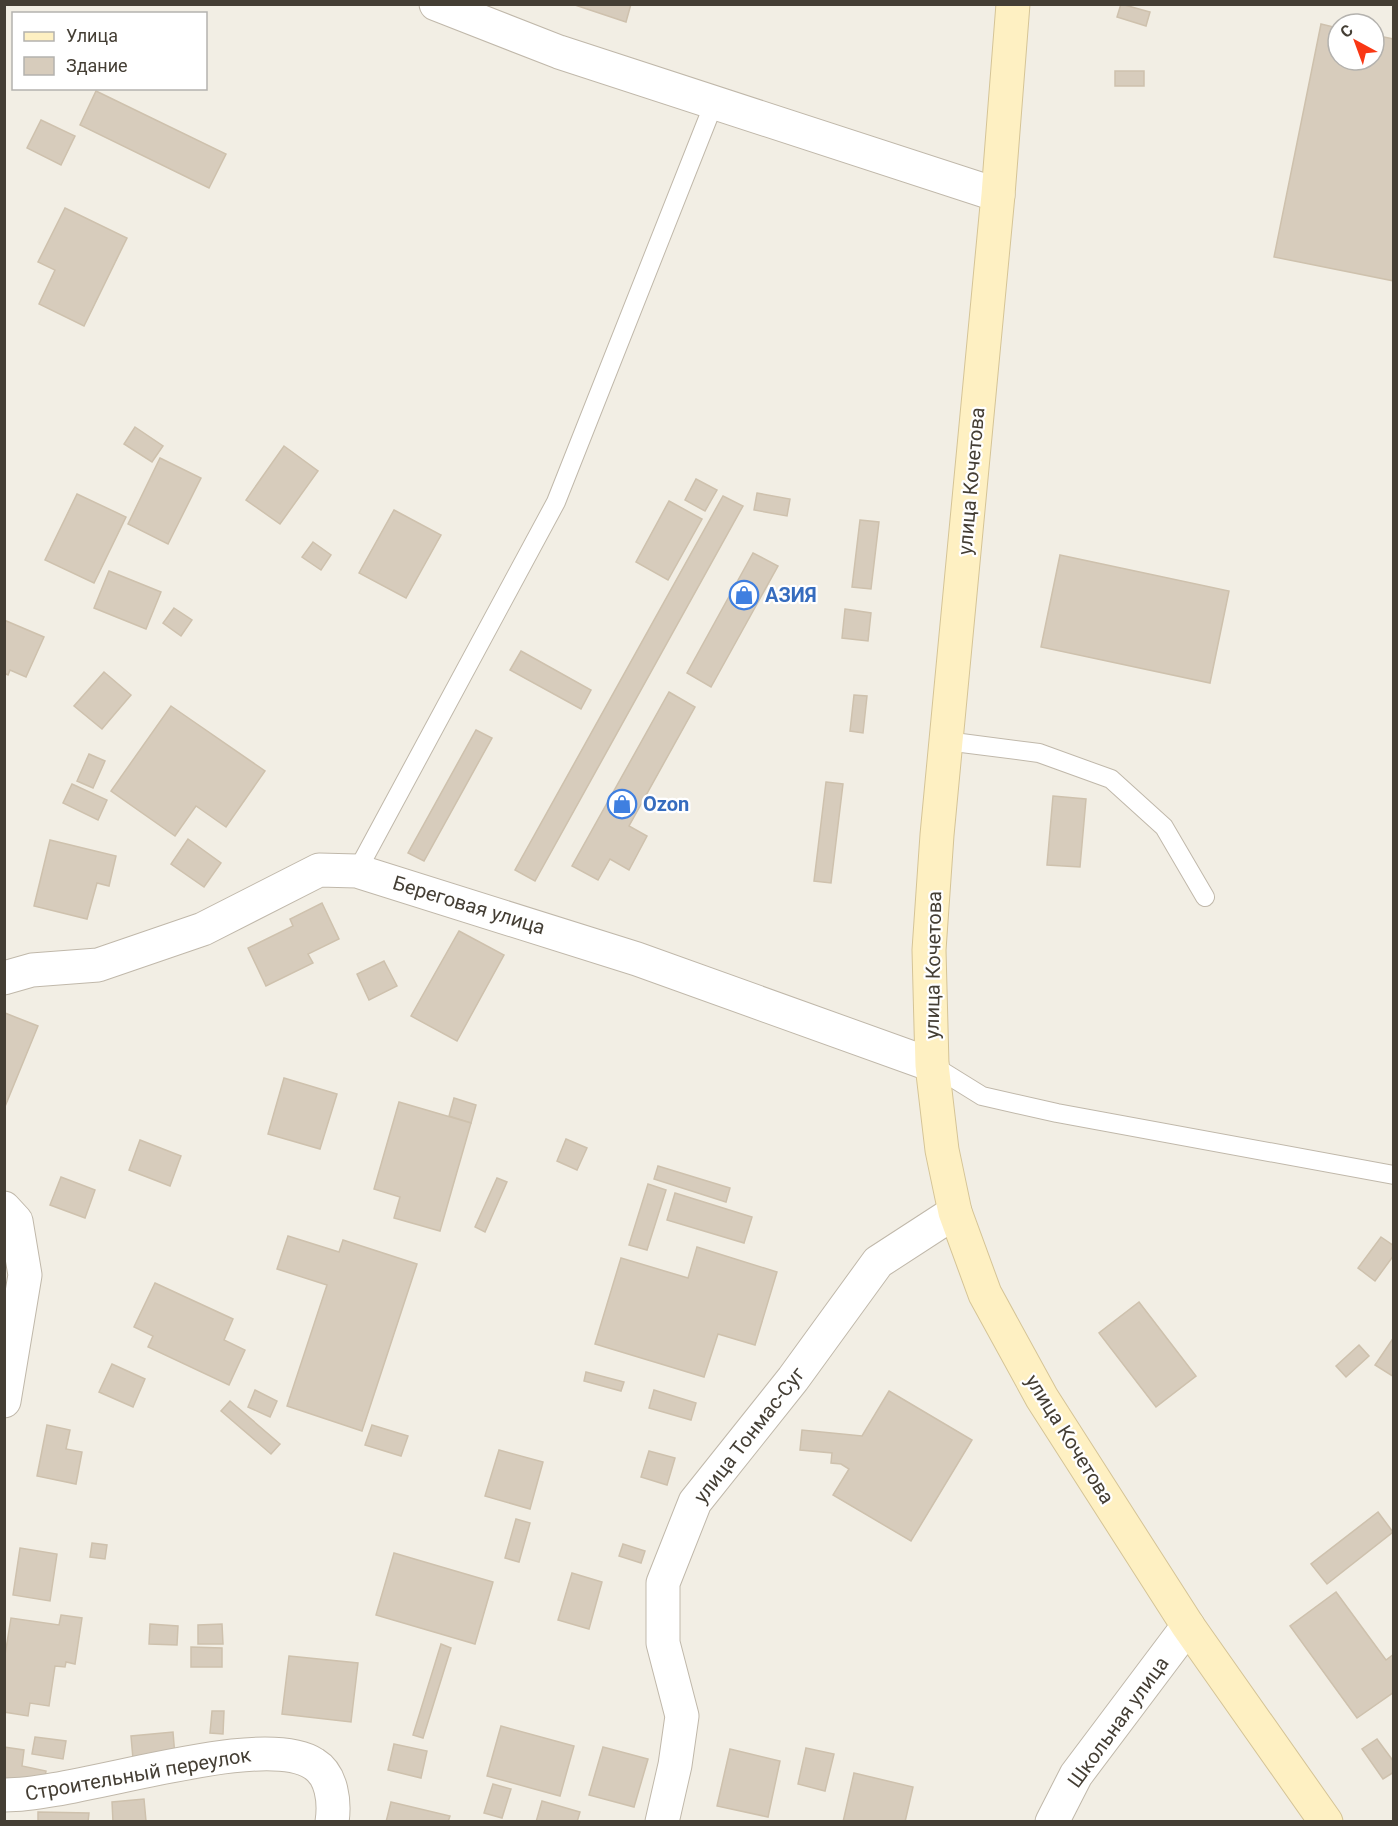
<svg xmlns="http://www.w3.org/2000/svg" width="1398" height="1826" viewBox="0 0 1398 1826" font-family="Roboto,sans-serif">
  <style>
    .building { fill: #d7ccbc; stroke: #cec1ad; stroke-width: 1.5 }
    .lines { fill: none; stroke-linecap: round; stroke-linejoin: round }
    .lane-casing { stroke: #c0b8aa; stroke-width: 20 }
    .street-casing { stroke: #c0b8aa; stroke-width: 35 }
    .secondary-casing { stroke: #d5c496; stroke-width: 35 }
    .lane { stroke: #fff; stroke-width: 18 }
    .street { stroke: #fff; stroke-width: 33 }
    .secondary { stroke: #fef0c2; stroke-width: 33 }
    .labels { text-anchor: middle; stroke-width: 4.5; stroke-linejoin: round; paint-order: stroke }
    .street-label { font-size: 20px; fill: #443e34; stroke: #fff }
    .shop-label { font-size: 20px; font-weight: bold; fill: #366cbe; stroke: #fff; text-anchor: start }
  </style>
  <rect width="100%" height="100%" fill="#f2eee4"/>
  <!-- building -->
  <g class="building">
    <path d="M 572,4 L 631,4 L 626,22 Z"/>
    <path d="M 1121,4 L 1150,12 L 1146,26 L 1117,17 Z"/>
    <path d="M 1321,24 L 1338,28 L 1338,60 L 1374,60 L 1374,35 L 1394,39 L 1394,281 L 1274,257 Z"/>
    <rect x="1115" y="71" width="29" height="15"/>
    <path d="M 96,91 L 226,154 L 209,188 L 80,125 Z"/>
    <path d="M 41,120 L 75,136 L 61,165 L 27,148 Z"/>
    <path d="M 65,208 L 127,238 L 84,326 L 39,304 L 55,270 L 38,262 Z"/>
    <path d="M 135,427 L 163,446 L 152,462 L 124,444 Z"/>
    <path d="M 284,446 L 318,471 L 280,524 L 246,500 Z"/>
    <path d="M 160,458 L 201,478 L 168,544 L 128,524 Z"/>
    <path d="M 696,479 L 717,490 L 705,511 L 685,500 Z"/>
    <path d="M 757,493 L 790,499 L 787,516 L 754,510 Z"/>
    <path d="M 77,494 L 126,517 L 94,583 L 45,560 Z"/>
    <path d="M 723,496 L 743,506 L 535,881 L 515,870 Z"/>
    <path d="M 669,501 L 702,519 L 668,580 L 636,562 Z"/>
    <path d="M 394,510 L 441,535 L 406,598 L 359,573 Z"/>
    <path d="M 860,520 L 879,522 L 871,589 L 852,587 Z"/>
    <path d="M 313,542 L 331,555 L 321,570 L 302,557 Z"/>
    <path d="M 753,553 L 778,566 L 711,687 L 687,673 Z"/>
    <path d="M 1060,555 L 1229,591 L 1210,683 L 1041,647 Z"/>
    <path d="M 109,571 L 161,592 L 146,629 L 94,608 Z"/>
    <path d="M 174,608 L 192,620 L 181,636 L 163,623 Z"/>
    <path d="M 845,609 L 871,613 L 868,641 L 842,638 Z"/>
    <path d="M 4,620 L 44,637 L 26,677 L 10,670 L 8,675 L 4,673 Z"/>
    <path d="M 521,651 L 591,690 L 581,709 L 510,670 Z"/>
    <path d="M 104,672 L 131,695 L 102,729 L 74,706 Z"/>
    <path d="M 669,692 L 695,707 L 629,826 L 647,836 L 629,870 L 610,859 L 598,880 L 572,866 Z"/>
    <path d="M 854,695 L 867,696 L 863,733 L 850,731 Z"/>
    <path d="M 171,706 L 265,771 L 226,827 L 196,806 L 175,836 L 111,791 Z"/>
    <path d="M 476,730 L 492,738 L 424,861 L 408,853 Z"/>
    <path d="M 89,754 L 105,761 L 93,788 L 77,781 Z"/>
    <path d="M 826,782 L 843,784 L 831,883 L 814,881 Z"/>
    <path d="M 72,784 L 107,800 L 98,820 L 63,803 Z"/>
    <path d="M 1053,796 L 1086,799 L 1080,867 L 1047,865 Z"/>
    <path d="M 188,839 L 221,863 L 204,887 L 171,864 Z"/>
    <path d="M 50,840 L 116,856 L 109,886 L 97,883 L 87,919 L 34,906 Z"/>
    <path d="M 322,903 L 339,939 L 308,954 L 313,963 L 266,986 L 248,948 L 293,926 L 290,919 Z"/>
    <path d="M 459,931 L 504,955 L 457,1041 L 411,1016 Z"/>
    <path d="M 384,961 L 397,986 L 369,1000 L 357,974 Z"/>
    <path d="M 5,1013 L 38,1026 L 4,1109 L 4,1014 Z"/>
    <path d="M 284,1078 L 337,1094 L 320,1149 L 268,1134 Z"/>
    <path d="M 454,1098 L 476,1105 L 471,1123 L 449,1116 Z"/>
    <path d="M 399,1102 L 471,1123 L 440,1231 L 394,1218 L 400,1197 L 374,1189 Z"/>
    <path d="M 566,1139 L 587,1148 L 577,1170 L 557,1161 Z"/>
    <path d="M 140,1140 L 181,1156 L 170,1186 L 129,1170 Z"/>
    <path d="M 658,1166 L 730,1188 L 726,1202 L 654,1179 Z"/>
    <path d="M 61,1177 L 95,1190 L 85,1218 L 50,1205 Z"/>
    <path d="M 497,1178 L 507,1182 L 485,1232 L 475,1227 Z"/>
    <path d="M 648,1184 L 666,1190 L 647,1250 L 629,1245 Z"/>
    <path d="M 675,1193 L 752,1217 L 744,1243 L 667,1220 Z"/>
    <path d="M 288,1236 L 339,1252 L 343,1240 L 417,1264 L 362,1431 L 287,1406 L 327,1285 L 277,1269 Z"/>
    <path d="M 1381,1237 L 1394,1246 L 1394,1255 L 1375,1281 L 1358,1268 Z"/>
    <path d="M 697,1247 L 777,1272 L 755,1345 L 718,1334 L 704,1377 L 595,1344 L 621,1258 L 688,1278 Z"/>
    <path d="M 155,1283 L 233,1319 L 224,1340 L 245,1350 L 229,1385 L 148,1347 L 153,1336 L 134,1327 Z"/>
    <path d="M 1139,1302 L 1196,1376 L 1156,1407 L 1099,1333 Z"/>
    <path d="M 1394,1337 L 1394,1377 L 1375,1365 Z"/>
    <path d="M 1359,1345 L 1369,1356 L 1346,1377 L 1336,1366 Z"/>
    <path d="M 112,1364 L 145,1379 L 133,1407 L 99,1392 Z"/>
    <path d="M 586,1372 L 624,1382 L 621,1391 L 584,1381 Z"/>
    <path d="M 255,1390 L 277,1401 L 270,1417 L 248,1407 Z"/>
    <path d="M 654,1390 L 696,1403 L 691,1420 L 649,1408 Z"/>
    <path d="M 889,1391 L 972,1440 L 911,1541 L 833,1495 L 849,1469 L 841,1464 L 831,1463 L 832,1453 L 800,1450 L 802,1430 L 862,1436 Z"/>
    <path d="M 230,1401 L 280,1444 L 271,1454 L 221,1411 Z"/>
    <path d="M 47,1425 L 70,1430 L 66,1449 L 82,1452 L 76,1484 L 37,1476 Z"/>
    <path d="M 372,1425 L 408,1436 L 401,1456 L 365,1445 Z"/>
    <path d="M 499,1450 L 543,1462 L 530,1509 L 485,1496 Z"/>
    <path d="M 649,1451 L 675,1458 L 667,1485 L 641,1477 Z"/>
    <path d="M 1378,1512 L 1393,1532 L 1327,1584 L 1311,1564 Z"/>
    <path d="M 516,1519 L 530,1523 L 519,1562 L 505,1558 Z"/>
    <path d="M 92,1543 L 107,1545 L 105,1559 L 90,1557 Z"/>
    <path d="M 623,1544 L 645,1551 L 641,1563 L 619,1556 Z"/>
    <path d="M 20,1548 L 57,1554 L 50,1601 L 13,1595 Z"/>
    <path d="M 394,1553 L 493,1582 L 475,1644 L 376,1615 Z"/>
    <path d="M 572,1573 L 602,1582 L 589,1629 L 558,1620 Z"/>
    <path d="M 1336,1592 L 1386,1660 L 1394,1654 L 1394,1692 L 1357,1718 L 1290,1626 Z"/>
    <path d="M 61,1615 L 82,1618 L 75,1664 L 66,1662 L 65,1667 L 55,1666 L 49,1706 L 30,1703 L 28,1716 L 4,1712 L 4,1661 L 11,1618 L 59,1625 Z"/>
    <path d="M 150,1624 L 178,1626 L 177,1645 L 149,1644 Z"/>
    <path d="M 222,1624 L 223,1644 L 198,1644 L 198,1625 Z"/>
    <path d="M 441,1644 L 451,1648 L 423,1738 L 413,1735 Z"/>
    <path d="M 191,1647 L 222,1648 L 222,1667 L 191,1667 Z"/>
    <path d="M 289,1656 L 358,1663 L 351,1722 L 282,1714 Z"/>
    <path d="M 212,1711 L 224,1711 L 223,1734 L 210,1733 Z"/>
    <path d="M 501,1726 L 574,1746 L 560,1796 L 487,1776 Z"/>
    <path d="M 173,1732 L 175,1756 L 133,1759 L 131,1736 Z"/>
    <path d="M 35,1737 L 66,1741 L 63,1759 L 32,1754 Z"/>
    <path d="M 1377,1739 L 1394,1762 L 1394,1772 L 1383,1779 L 1362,1749 Z"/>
    <path d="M 394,1744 L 427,1751 L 421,1778 L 388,1770 Z"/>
    <path d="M 4,1747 L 24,1750 L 22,1766 L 46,1771 L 43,1789 L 4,1783 Z"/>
    <path d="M 603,1747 L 648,1759 L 634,1807 L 589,1795 Z"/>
    <path d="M 806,1748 L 834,1754 L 825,1791 L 798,1784 Z"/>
    <path d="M 730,1749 L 780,1761 L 768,1817 L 717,1806 Z"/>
    <path d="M 854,1773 L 913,1787 L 905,1822 L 843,1822 Z"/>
    <path d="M 493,1784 L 511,1789 L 502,1818 L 484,1813 Z"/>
    <path d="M 144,1799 L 146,1821 L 113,1822 L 112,1802 Z"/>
    <path d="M 542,1801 L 580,1812 L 577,1822 L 536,1822 Z"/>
    <path d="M 391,1802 L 450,1816 L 448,1822 L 386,1822 Z"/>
    <path d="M 38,1812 L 89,1813 L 88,1822 L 38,1822 Z"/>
  </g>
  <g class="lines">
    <!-- lane casing -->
    <g class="lane-casing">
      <g id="lane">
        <path d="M 946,741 L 1039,753 L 1111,779 L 1164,827 L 1205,897"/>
        <path d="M 357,871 L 556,502 L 714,103"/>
        <path d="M 932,1065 L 982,1096 L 1057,1113 L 1394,1175"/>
      </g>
    </g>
    <!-- street casing -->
    <g class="street-casing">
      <g id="street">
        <path d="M 436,4 L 559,52 L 998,195"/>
        <path d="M 4,978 L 32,970 L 98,965 L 203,929 L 319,870 L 357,871 L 637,959 L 932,1065"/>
        <path d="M 4,1208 L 16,1221 L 25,1275 L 4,1401"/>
        <path d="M 4,1795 C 76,1796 261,1729 314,1764 C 332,1775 335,1802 332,1822"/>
        <path d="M 662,1822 L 675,1765 L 682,1716 L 663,1643 L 663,1583 L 695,1502 L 793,1379 L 878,1262 L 955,1212"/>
        <path d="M 1052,1822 L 1076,1775 L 1188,1626"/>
      </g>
    </g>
    <!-- secondary casing -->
    <g class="secondary-casing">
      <path id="secondary" d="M 1013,4 L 998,195 L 937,835 L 929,950 L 932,1065 L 942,1150 L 955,1212 L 985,1294 L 1042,1398 L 1188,1626 L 1326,1822"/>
    </g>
    <!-- lane -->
    <use href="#lane" class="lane"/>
    <!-- street -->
    <use href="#street" class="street"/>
    <!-- secondary -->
    <use href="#secondary" class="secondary"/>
  </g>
  <!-- icons -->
  <defs>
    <g id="shop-ring" transform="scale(1.5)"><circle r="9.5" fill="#fff" stroke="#3f7fe0" stroke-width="1.5"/><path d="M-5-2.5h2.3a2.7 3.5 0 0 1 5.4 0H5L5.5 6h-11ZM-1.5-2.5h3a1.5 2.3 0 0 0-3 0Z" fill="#3f7fe0"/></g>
  </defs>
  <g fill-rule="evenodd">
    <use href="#shop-ring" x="744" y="595"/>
    <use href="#shop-ring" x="622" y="804"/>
  </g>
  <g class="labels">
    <!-- street labels -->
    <g class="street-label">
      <text transform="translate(971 481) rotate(-85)" y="7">улица Кочетова</text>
      <text transform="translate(469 905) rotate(17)" y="7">Береговая улица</text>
      <text transform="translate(933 965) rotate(-89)" y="7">улица Кочетова</text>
      <text transform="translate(749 1435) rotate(-52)" y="7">улица Тонмас-Суг</text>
      <text transform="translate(1070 1439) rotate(58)" y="7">улица Кочетова</text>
      <text transform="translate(1118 1722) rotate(-54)" y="7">Школьная улица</text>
      <text transform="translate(138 1774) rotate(-10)" y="7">Строительный переулок</text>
    </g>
    <!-- shop labels -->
    <g class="shop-label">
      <text x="765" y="602">АЗИЯ</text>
      <text x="643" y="811">Ozon</text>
    </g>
  </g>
  <!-- border -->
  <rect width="1398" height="1826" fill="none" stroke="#443e34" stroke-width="12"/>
  <!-- legend -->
  <rect x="12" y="12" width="195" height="78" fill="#ffffff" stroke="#b4b2ae" stroke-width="1.5"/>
  <rect x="24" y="32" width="30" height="9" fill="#fef0c2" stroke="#b4b2ae" stroke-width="1.5"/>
  <text x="66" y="42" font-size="18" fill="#443e34">Улица</text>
  <rect x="24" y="57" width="30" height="18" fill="#d7ccbc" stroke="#b4b2ae" stroke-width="1.5"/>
  <text x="66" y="72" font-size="18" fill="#443e34">Здание</text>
  <!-- north arrow -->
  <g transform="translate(1356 42) rotate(319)"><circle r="28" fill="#ffffff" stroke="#b4b2ae" stroke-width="1.5"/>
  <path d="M0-4.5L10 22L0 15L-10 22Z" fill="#f93714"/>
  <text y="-9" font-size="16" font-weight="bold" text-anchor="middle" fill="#443e34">С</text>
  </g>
</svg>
